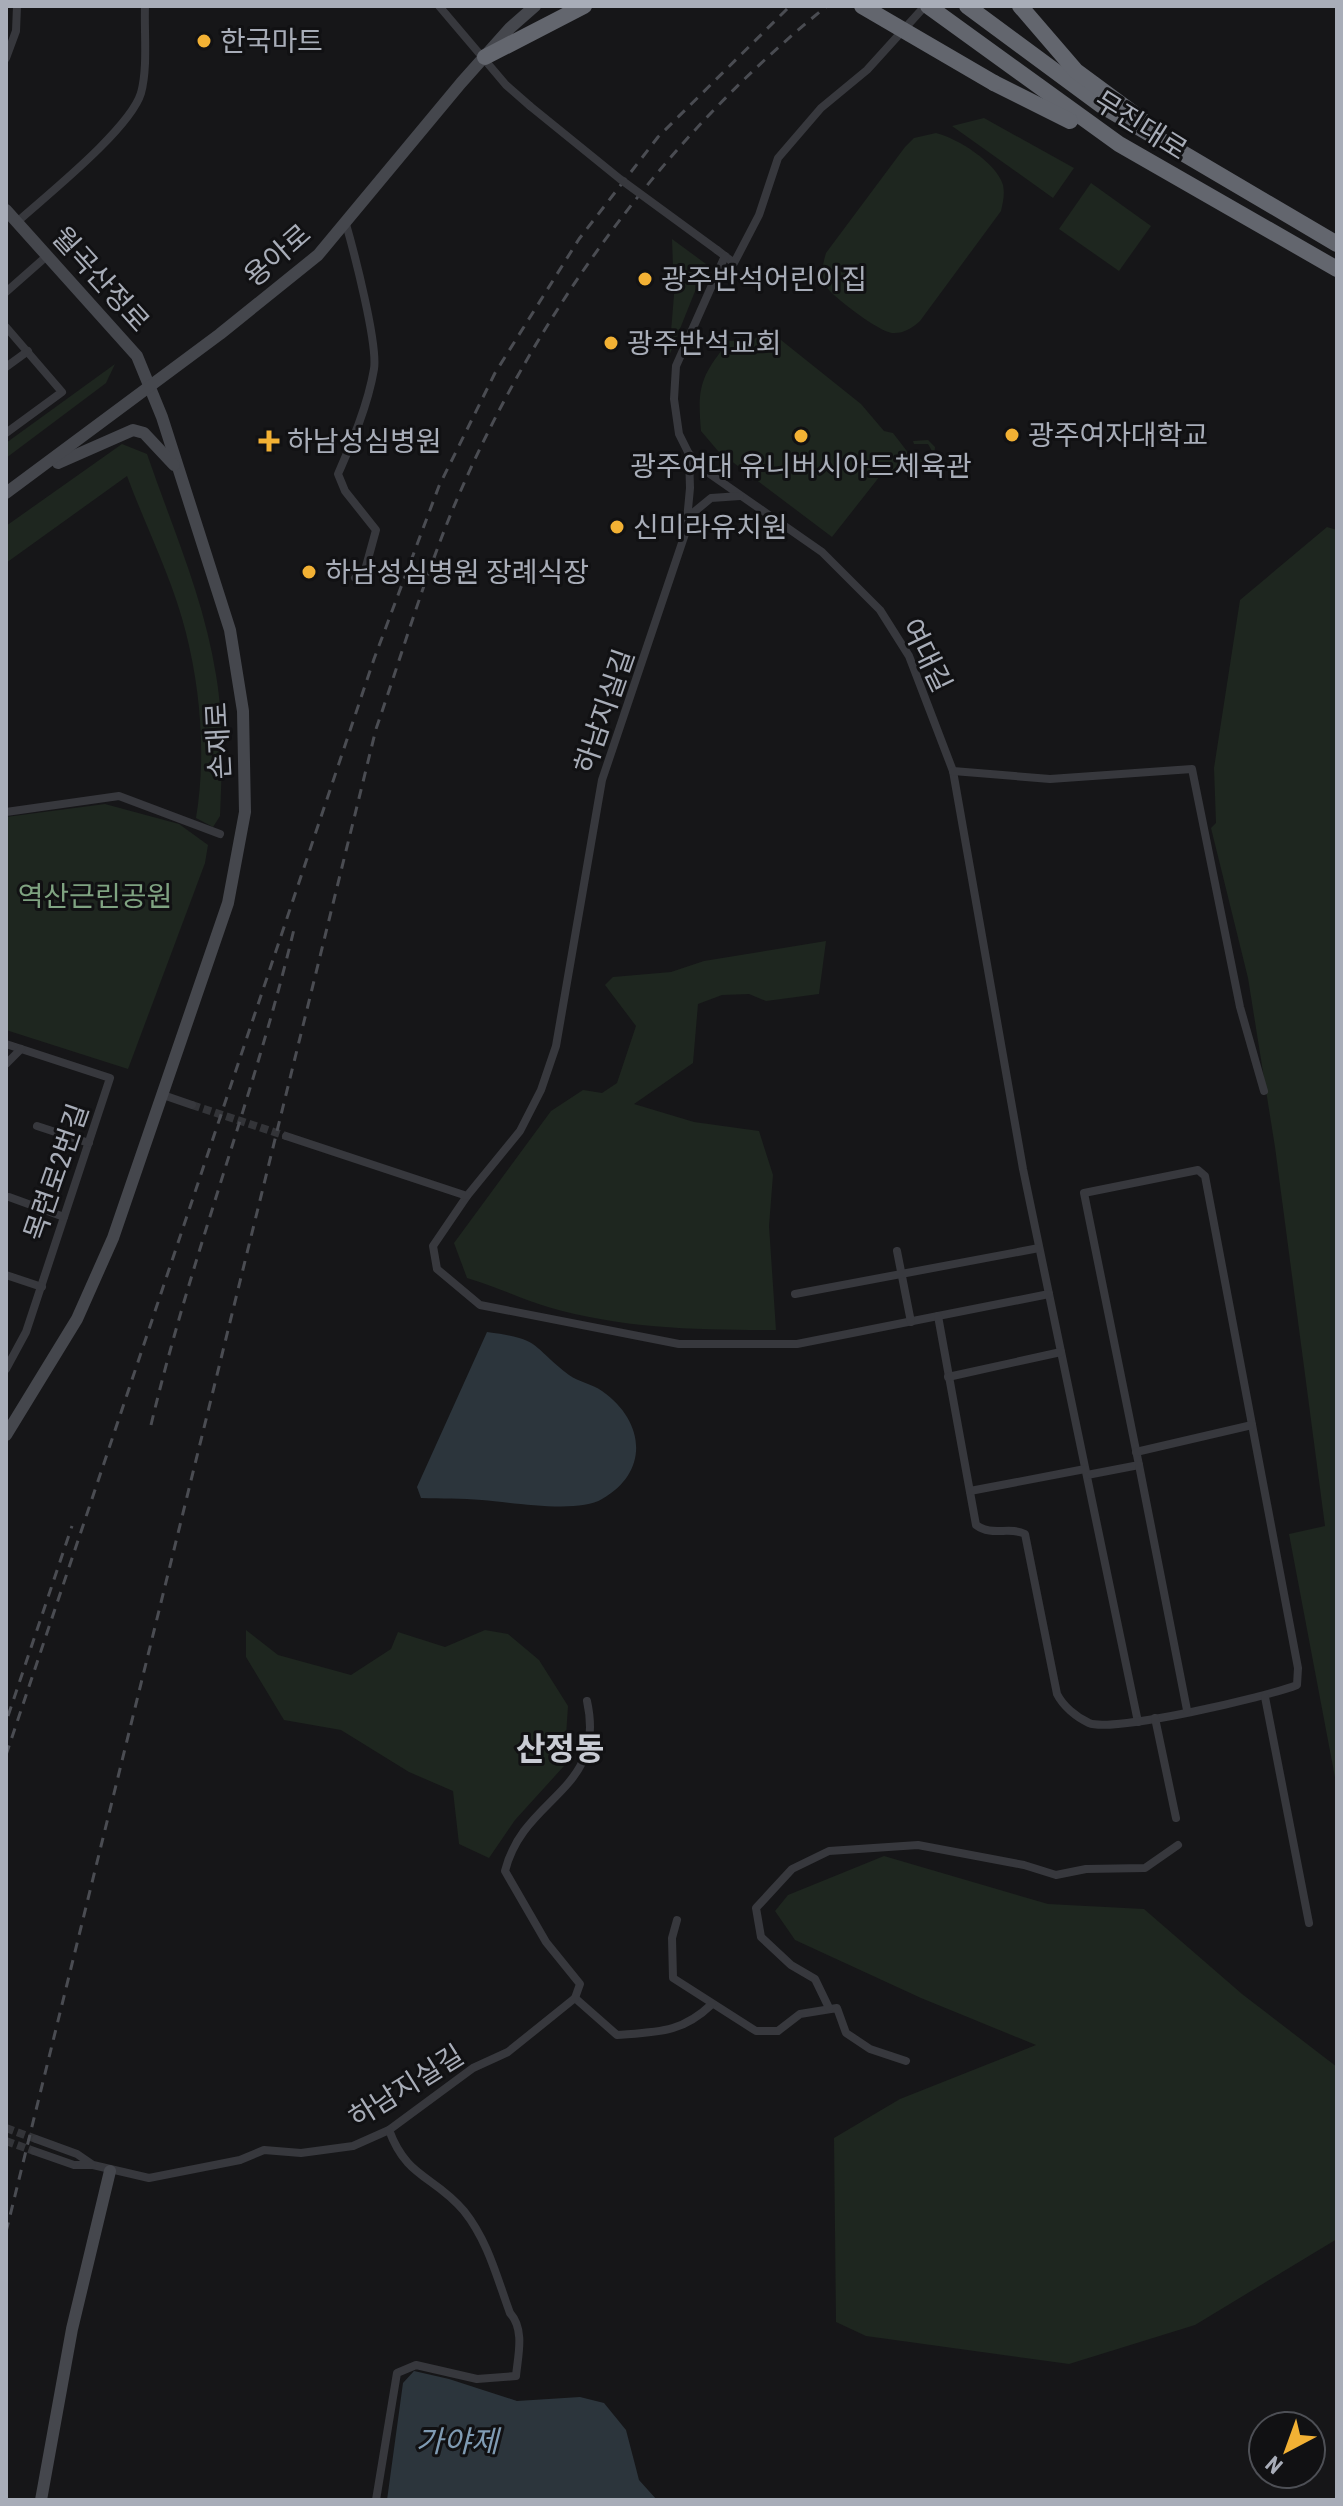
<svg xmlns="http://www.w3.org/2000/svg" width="1343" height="2506" viewBox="0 0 1343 2506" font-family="'Roboto Condensed','Noto Sans KR',sans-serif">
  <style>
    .green { fill: #1e261f }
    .water { fill: #2c353c }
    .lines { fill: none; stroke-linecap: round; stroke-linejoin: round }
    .street-tunnel { stroke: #333438; stroke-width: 8; stroke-dasharray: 8 4; stroke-linecap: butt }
    .street { stroke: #37383d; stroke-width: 8 }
    .secondary { stroke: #45474d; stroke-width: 12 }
    .highway { stroke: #63666e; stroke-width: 16 }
    .rail { stroke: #4a4c52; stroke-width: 3; stroke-dasharray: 10 8; stroke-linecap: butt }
    .street-bridge { stroke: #37383d; stroke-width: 8 }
    .highway-bridge { stroke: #63666e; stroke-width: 16 }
    .poi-dot { fill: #f2b134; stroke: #111113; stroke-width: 3 }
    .labels { text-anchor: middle; stroke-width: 6; stroke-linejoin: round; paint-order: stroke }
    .poi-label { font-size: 28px; fill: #a8adb8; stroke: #111113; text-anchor: start }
    .street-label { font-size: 28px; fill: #a8adb8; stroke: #111113 }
    .park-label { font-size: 28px; fill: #7fa381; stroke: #111113 }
    .water-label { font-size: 30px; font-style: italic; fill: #7f9bb3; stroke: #111113 }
    .quarter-label { font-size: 32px; font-weight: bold; fill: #c9ccd4; stroke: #111113 }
  </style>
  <rect width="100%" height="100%" fill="#161618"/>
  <!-- green -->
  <g class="green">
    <path d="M 984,118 L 1074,168 L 1053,198 L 952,126 Z"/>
    <path d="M 936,133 C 957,138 997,163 1003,185 C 1005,194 1003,202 1001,211 L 920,321 C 912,328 903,334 892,333 C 878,331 838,300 829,290 C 820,278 822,266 826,253 L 905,147 L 914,138 Z"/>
    <path d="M 1091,183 L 1151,226 L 1119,271 L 1059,229 Z"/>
    <path d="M 672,239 L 706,264 L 669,356 L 674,295 Z"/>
    <path d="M 771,332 L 861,404 L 884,431 L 893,433 L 913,459 L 928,459 L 932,451 L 928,444 L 914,444 L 913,441 L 928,440 L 935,447 L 934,458 L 929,463 L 880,476 L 832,537 L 718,451 L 701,431 C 697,386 701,376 729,341 L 749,341 Z"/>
    <path d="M 115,364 L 106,383 L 6,458 L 6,443 Z"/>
    <path d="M 122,444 L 147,454 C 172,527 204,598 216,675 C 224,721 222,770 220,816 L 213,827 L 196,818 C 206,758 201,692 186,633 C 173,580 146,527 127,476 L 6,563 L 6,526 Z"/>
    <path d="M 1327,527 L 1337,530 L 1337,1788 L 1289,1534 L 1325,1526 L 1275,1147 L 1248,978 L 1211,828 L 1216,823 L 1214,768 L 1240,600 Z"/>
    <path d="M 105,804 L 179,824 L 208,845 L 205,863 L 128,1069 L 6,1030 L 6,817 Z"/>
    <path d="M 826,941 L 819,994 L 766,1001 L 749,994 L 722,995 L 698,1004 L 693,1063 L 634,1104 L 694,1122 L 759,1131 L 773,1175 L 769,1226 L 776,1330 C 699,1330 623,1329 548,1307 C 521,1299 495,1286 467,1278 L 454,1243 L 551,1111 L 583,1090 L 602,1093 L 617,1083 L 636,1026 L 605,985 L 613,977 L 671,972 L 704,961 Z"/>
    <path d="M 246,1630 L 278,1655 L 351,1675 L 391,1649 L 398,1632 L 445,1647 L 485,1630 L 508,1634 L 539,1660 L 568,1706 L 564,1766 L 515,1820 L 489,1858 L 459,1844 L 453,1791 L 409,1772 L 341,1730 L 284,1720 L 246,1657 Z"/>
    <path d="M 884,1856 L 1048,1904 L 1144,1909 L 1242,1994 L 1337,2067 L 1337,2239 L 1195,2325 L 1069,2364 L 866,2336 L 836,2322 L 834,2138 L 900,2099 L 1036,2045 L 921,1998 L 795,1940 L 775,1911 L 788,1895 Z"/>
  </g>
  <!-- water -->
  <g class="water">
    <path d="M 487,1332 C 542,1339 530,1345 569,1375 C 579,1382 592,1384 602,1391 C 645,1421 650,1472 602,1499 C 578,1514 510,1502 482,1500 C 462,1498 441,1499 421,1498 L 417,1487 Z"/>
    <path d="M 414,2371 L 449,2379 L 517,2401 L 580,2397 L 604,2403 L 626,2430 L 639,2480 L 657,2500 L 387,2500 L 403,2383 Z"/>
  </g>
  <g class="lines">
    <!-- street-tunnel -->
    <g class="street-tunnel">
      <path d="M 192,1105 L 286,1136"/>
      <path d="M 6,2128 L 36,2139"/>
      <path d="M 6,2141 L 34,2151"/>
    </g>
    <!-- street -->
    <g class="street">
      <path d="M 439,6 L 506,85 L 530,106"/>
      <path d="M 6,58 L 16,31 L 17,6"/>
      <path d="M 17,222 C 47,195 130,129 141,93 C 148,67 144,33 145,6"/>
      <path d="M 346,224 C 354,252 378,344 374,369 C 368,405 352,442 338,474 L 345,491 L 376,530 L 365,570 L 355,578"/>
      <path d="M 717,250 L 734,263 L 759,215 L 778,158 L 821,108 L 867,70 L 925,6"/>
      <path d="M 725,256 L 676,366 L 674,399 L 679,434 L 689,454 L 710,474 L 822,552 L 880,610 L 909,656 L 953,771 L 1023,1169 L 1138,1722"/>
      <path d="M 6,292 L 48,255"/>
      <path d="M 6,327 L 62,392 L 6,433"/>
      <path d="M 6,367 L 28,351"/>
      <path d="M 689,454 L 690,488 L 686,531 L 602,780 L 556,1046 L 541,1090 L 520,1131 L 467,1196 L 433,1246 L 437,1269 L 480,1305 L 679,1344 L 797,1344 L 1049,1294"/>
      <path d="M 688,517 L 711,498 L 740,496"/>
      <path d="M 953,771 L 1050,779 L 1192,769 L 1240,1007 L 1264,1091"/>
      <path d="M 6,812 L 119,796 L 220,834"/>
      <path d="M 6,1044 L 110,1078 L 26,1332 L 6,1369"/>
      <path d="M 6,1064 L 21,1049"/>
      <path d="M 163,1095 L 192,1105"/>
      <path d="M 37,1126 L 89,1143"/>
      <path d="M 286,1136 L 467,1196"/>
      <path d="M 9,1197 L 64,1217"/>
      <path d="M 897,1251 L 911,1322"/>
      <path d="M 6,1275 L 42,1287"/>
      <path d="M 795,1294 L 1039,1248"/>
      <path d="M 938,1316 L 976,1525 C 992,1537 1009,1526 1025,1534 L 1057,1694 C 1063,1706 1076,1717 1089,1723 C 1112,1733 1267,1697 1297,1685 L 1298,1668 L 1205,1176 L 1198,1170 L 1084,1193 L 1139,1465 L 1087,1475"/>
      <path d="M 948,1377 L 1061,1352"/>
      <path d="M 1136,1452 L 1252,1425"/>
      <path d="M 1139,1465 L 1187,1710"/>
      <path d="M 970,1491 L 1085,1469"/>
      <path d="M 1265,1697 L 1309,1923"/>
      <path d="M 1155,1718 L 1176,1818"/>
      <path d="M 677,1920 L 672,1938 L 673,1978 L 756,2031 L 778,2031 L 800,2014 L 837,2008 L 846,2033 L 870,2049 L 906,2061"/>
      <path d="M 575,1998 L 617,2035 C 658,2032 682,2033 712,2004"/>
      <path d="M 829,2008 L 815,1979 L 791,1965 L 761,1937 L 756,1908 L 792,1869 L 829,1851 L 918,1845 L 1024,1865 L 1056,1875 L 1086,1869 L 1145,1868 L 1178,1845"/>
      <path d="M 36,2139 L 77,2154 L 93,2165 L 149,2178 L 240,2160 L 264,2150 L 301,2153 L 353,2146 L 389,2130 L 473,2068 L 508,2052 L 575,1998 L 580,1984 L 546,1942 L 505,1871 C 524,1795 607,1792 587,1701"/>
      <path d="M 34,2151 L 74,2165 L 92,2165"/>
      <path d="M 376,2500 L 397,2373 L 416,2365 L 477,2379 L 516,2376 C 518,2355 525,2330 510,2313 C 497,2278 488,2241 464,2211 C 434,2175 407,2179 389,2130"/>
    </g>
    <!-- secondary -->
    <g class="secondary">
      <path d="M 6,210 L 137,356 L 162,417 L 230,630 L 243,711 L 245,812 L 228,903 L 113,1238 L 77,1319 L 6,1435"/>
      <path d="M 58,463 L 133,430 L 144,433 L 174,465"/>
      <path d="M 6,493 L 220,334 L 318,255 L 461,83 L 510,28 L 535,6"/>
      <path d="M 41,2500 L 72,2329 L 110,2171"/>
    </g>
    <!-- highway -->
    <g class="highway">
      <path d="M 928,6 L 1119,144 L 1337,269"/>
      <path d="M 967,6 L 1101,105 L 1337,244"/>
      <path d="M 1020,6 L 1076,71 L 1141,119"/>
      <path d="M 485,57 L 584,6"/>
      <path d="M 994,83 L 1070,121"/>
    </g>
    <!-- rail -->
    <g class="rail">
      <path d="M 151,1425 C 191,1256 255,1094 295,925"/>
      <path d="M 8,1716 L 72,1526"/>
      <path d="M 6,1755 L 374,659 L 439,486 L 495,373 L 579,239 L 658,137 L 790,6"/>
      <path d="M 6,2232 L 376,729 C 401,657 423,582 452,511 C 533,317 663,138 827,6"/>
    </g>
    <!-- street-bridge -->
    <path class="street-bridge" d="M 530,106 L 620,179 L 717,250"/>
    <!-- highway-bridge -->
    <path class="highway-bridge" d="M 862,6 L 994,83"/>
  </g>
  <!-- markers -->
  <g class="poi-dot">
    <circle cx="204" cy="41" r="8"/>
    <circle cx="645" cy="279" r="8"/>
    <circle cx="611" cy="343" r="8"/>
    <circle cx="1012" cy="435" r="8"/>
    <circle cx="801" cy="436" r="8"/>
    <path d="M265 429h8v8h8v8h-8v8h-8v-8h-8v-8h8z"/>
    <circle cx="617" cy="527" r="8"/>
    <circle cx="309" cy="572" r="8"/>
  </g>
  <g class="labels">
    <!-- poi labels -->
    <g class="poi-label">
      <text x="220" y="51">한국마트</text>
      <text x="661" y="289">광주반석어린이집</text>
      <text x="627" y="353">광주반석교회</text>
      <text x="1028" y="445">광주여자대학교</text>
      <text x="287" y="451">하남성심병원</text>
      <text x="801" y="476" text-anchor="middle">광주여대 유니버시아드체육관</text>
      <text x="633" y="537">신미라유치원</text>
      <text x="325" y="582">하남성심병원 장례식장</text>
    </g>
    <!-- street labels -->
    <g class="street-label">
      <text transform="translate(1141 125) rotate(32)" y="10">무진대로</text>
      <text transform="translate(277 255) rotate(-41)" y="10">용아로</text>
      <text transform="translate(101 279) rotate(48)" y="10">월곡산정로</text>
      <text transform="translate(927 655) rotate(64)" y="10">여대길</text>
      <text transform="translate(604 711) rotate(-71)" y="10">하남지실길</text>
      <text transform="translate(218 741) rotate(-93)" y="10">손재로</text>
      <text transform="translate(56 1172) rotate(-71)" y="10">목련로2번길</text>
      <text transform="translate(406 2086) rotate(-32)" y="10">하남지실길</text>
    </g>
    <!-- park labels -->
    <g class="park-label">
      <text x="95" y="906">역산근린공원</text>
    </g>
    <!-- water labels -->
    <g class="water-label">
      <text x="457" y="2452">가야제</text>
    </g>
    <!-- quarter labels -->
    <g class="quarter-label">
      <text x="560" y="1760">산정동</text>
    </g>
  </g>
  <!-- border -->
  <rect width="1343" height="2506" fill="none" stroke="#a8adb8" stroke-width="16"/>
  <!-- north arrow -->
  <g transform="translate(1287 2450) rotate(221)"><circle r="38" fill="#111113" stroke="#4d4f55" stroke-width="2"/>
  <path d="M0-6L14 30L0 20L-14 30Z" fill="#f2b134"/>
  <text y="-12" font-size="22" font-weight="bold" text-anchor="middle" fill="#a8adb8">N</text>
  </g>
</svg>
